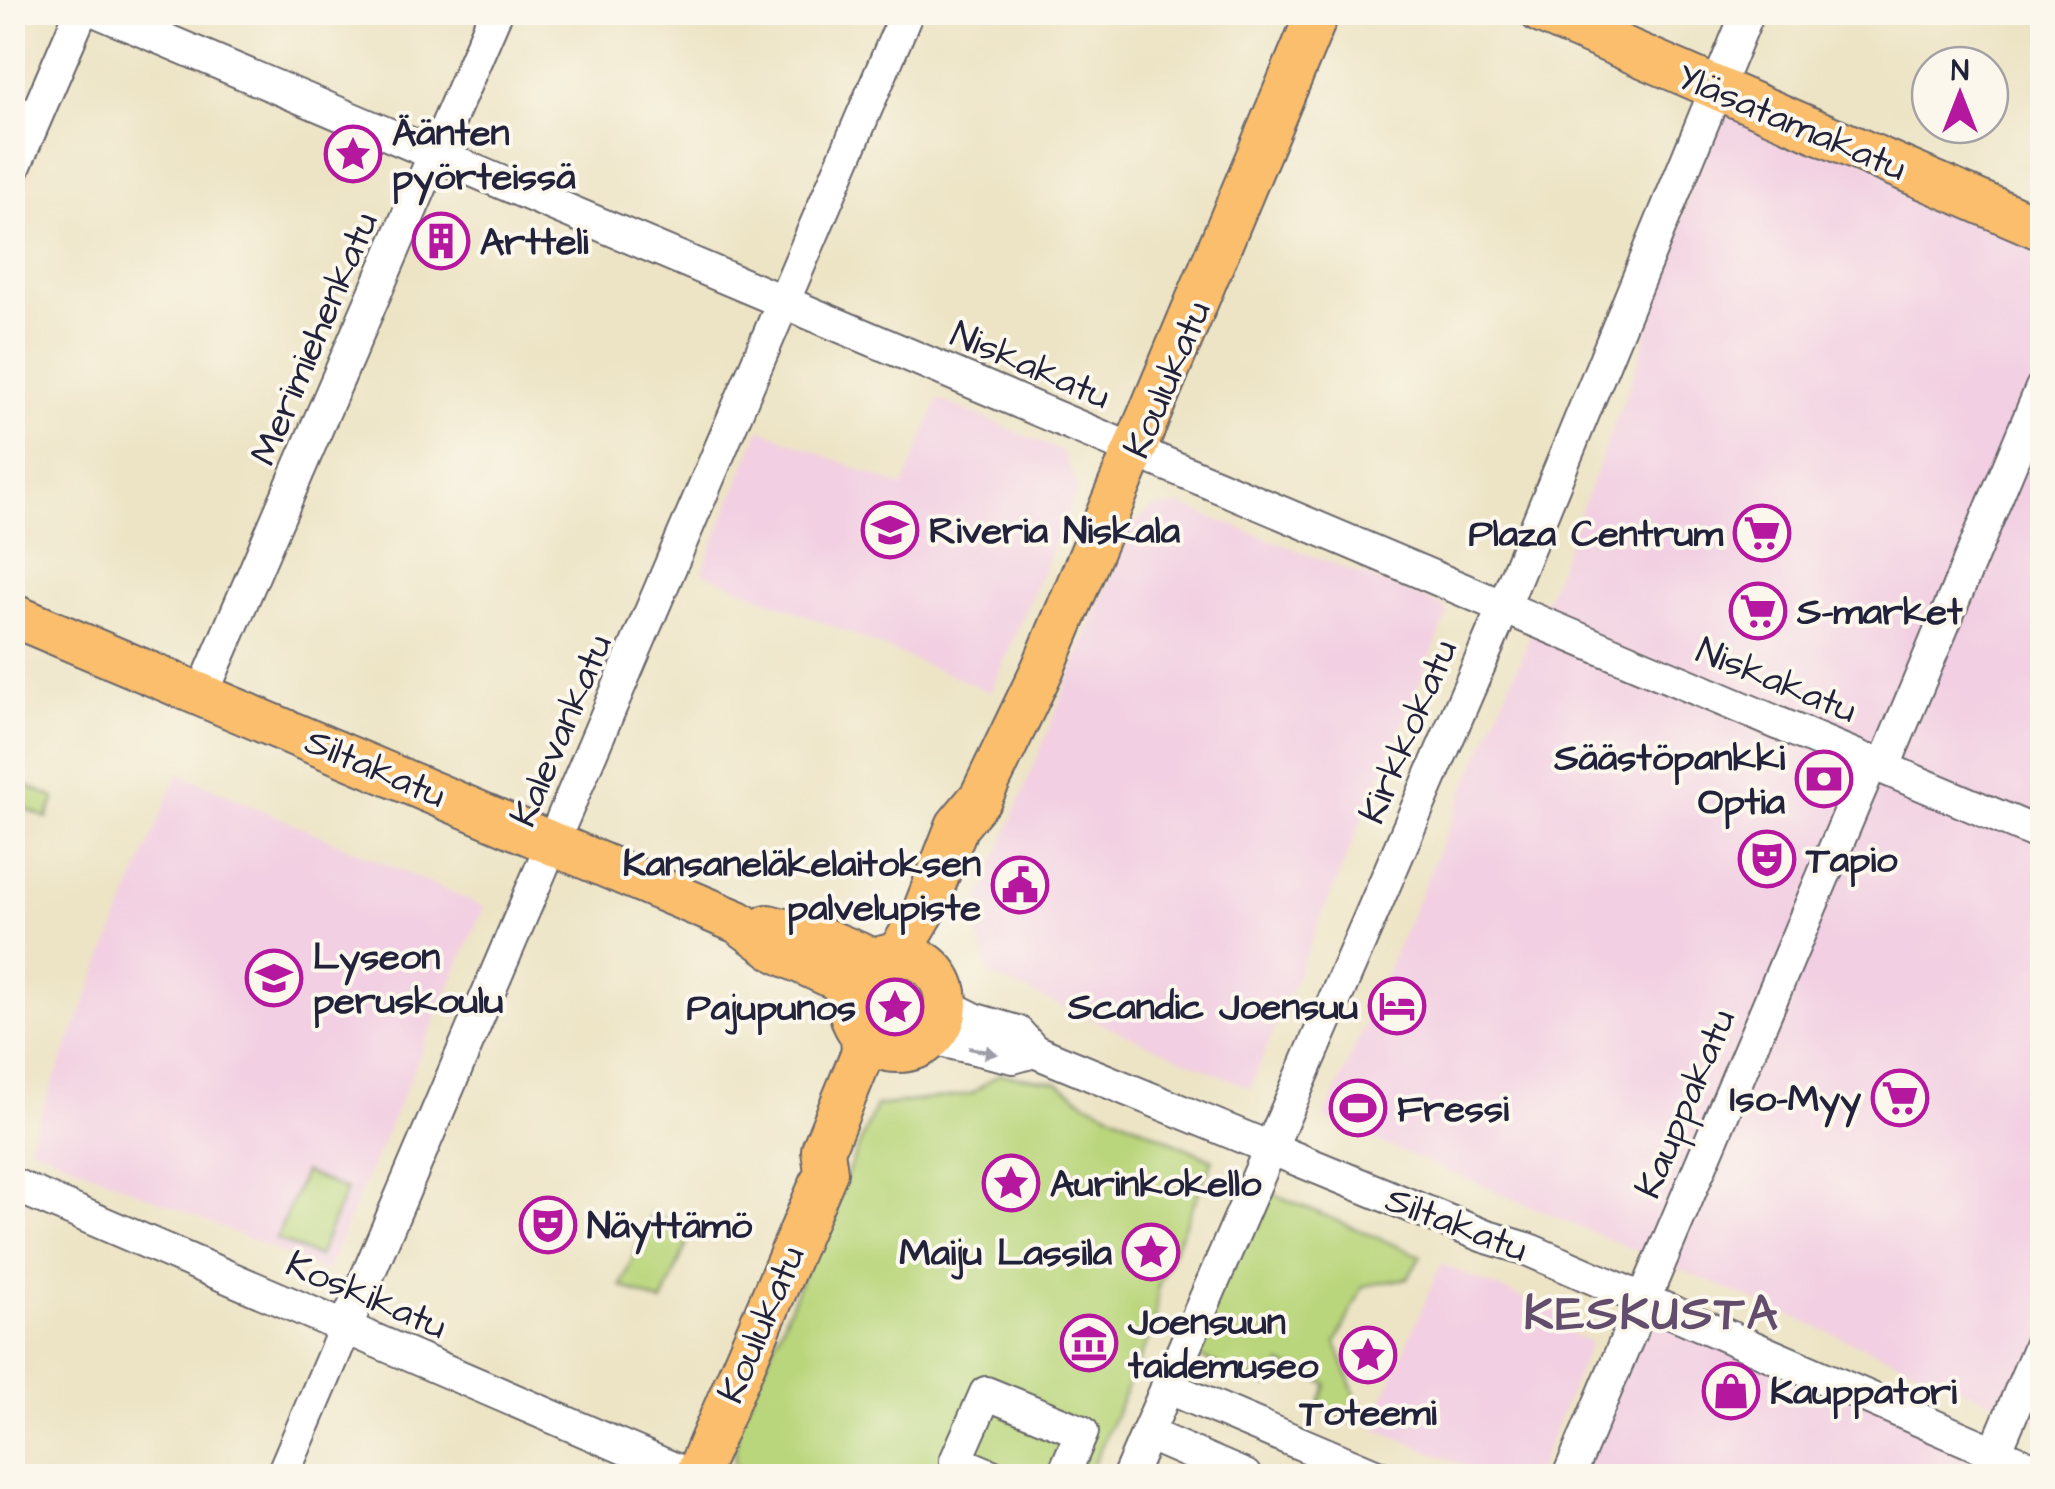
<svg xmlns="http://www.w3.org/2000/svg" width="2055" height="1489" viewBox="0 0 2055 1489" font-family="'Architects Daughter',sans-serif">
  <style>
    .built { fill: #f2cfe2 }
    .green { fill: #bad67c; stroke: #6e7c5c; stroke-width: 2.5 }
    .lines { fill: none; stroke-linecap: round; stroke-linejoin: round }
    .minor-casing { stroke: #69666b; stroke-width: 36 }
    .major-casing { stroke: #69666b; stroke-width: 46 }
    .minor { stroke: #fff; stroke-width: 32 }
    .major { stroke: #fabe6d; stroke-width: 42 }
    .oneway { fill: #9c9ca7 }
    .labels { text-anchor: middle; stroke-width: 8; stroke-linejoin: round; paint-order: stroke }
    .street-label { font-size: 38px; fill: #22223b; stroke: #fbf7ec }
    .poi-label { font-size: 38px; font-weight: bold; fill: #22223b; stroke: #fbf7ec; text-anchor: start }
    .district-label { font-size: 48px; font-weight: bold; letter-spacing: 2.5px; fill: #624d6c; stroke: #fbf7ec }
  </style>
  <rect width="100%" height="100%" fill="#fbf7ec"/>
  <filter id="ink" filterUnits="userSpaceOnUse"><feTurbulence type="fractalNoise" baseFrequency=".01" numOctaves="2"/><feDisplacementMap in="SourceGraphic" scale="20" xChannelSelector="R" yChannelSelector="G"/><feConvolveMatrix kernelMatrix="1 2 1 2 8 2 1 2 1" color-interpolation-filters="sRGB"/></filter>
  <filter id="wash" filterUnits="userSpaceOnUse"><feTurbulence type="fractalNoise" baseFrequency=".0048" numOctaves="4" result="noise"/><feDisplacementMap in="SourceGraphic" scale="40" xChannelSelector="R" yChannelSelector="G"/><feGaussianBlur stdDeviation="2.25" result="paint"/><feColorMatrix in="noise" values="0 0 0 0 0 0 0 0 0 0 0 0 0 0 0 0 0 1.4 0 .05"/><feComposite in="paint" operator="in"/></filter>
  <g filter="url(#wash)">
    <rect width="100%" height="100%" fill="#ede4c5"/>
    <!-- built -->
    <g class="built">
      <path d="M 1718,97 L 2042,237 L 2042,1422 L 1324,1119 L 1552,585 L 1639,360 Z"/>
      <path d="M 939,399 L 1063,452 L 1078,488 L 991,692 L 702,572 L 760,429 L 903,487 Z"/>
      <path d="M 1182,506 L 1444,606 L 1448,615 L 1250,1088 L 989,975 L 973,916 L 1131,526 L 1154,507 Z"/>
      <path d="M 178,773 L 484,907 L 326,1272 L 28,1145 Z"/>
      <path d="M 1441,1264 L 1560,1314 L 1555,1327 L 1591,1342 L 1535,1476 L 1488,1476 L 1371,1427 Z"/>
      <path d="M 1644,1299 L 1990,1449 L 1978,1476 L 1569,1476 Z"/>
    </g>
    <!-- green -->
    <g class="green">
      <path d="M 13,780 L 55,798 L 47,818 L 13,804 Z"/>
      <circle cx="898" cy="1005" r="23"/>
      <path d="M 999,1074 L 1057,1082 L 1086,1102 L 1213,1160 L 1158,1286 L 1155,1324 L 1088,1476 L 748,1476 L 734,1463 L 738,1427 L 876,1106 L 971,1094 Z"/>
      <path d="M 304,1172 L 346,1190 L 318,1257 L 276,1239 Z"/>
      <path d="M 1257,1187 L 1421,1256 L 1408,1278 L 1363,1286 L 1336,1343 L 1359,1405 L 1354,1423 L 1318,1407 L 1327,1384 L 1281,1364 L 1270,1387 L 1186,1351 Z"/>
      <path d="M 651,1214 L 692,1231 L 662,1303 L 621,1286 Z"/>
    </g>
  </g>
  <g filter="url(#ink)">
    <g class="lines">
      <!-- minor casing -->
      <g class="minor-casing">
        <g id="minor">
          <path d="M 99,12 L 2042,835"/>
          <path d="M 12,172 L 81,12"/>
          <path d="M 202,694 L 496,12"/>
          <path d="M 1884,766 L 2042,388"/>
          <path d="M 946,1005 L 976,1020 L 1017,1032 L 1034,1051 L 1484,1236 L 1527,1249 L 2042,1473"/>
          <path d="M 931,1038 L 1013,1057 L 1034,1051"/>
          <path d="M 12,1184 L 690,1476"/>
          <path d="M 1167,1387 L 1377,1476"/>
          <path d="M 1147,1434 L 1245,1476"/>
          <path d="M 282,1476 L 907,12"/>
          <path d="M 992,1476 L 956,1461 L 986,1393 L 1082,1432 L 1063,1476"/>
          <path d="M 1129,1476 L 1492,635 L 1748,12"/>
          <path d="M 1569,1476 L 1872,761"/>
          <path d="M 1985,1476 L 2042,1341"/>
        </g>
      </g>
      <!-- major casing -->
      <g class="major-casing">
        <g id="major">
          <path d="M 1541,12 L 2042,229"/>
          <path d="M 12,615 L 738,922 L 779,952 L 837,979 L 850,993"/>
          <path d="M 768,926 L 825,940 L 874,960"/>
          <circle cx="898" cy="1003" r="48"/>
          <path d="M 898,955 L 924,911 L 957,826 L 981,797 L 1043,668 L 1318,12"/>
          <path d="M 696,1476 L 826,1172 L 823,1150 L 863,1052 L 862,1036"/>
        </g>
      </g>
      <!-- minor -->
      <use href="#minor" class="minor"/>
      <!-- major -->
      <use href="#major" class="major"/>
    </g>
    <!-- one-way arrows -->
    <defs><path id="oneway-solid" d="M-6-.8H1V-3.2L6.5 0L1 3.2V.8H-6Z" transform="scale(2.5)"/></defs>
    <use class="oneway" href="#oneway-solid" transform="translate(983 1051) rotate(12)"/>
  </g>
  <!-- icons -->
  <defs>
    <g id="sight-ring" transform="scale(2.875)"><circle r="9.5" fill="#fbf7ec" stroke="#b5179e" stroke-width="1.5"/><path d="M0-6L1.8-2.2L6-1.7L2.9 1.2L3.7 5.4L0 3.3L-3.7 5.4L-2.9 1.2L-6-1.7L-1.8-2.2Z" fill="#b5179e"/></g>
    <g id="building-ring" transform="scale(2.875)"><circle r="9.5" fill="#fbf7ec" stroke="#b5179e" stroke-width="1.5"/><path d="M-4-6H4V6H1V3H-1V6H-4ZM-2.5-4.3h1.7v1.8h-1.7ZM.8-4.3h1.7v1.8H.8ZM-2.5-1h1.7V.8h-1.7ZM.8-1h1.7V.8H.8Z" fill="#b5179e"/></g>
    <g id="school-ring" transform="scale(2.875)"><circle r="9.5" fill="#fbf7ec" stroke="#b5179e" stroke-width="1.5"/><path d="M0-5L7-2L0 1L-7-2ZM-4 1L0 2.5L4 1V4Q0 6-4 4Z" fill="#b5179e"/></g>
    <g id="supermarket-ring" transform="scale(2.875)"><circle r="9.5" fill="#fbf7ec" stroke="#b5179e" stroke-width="1.5"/><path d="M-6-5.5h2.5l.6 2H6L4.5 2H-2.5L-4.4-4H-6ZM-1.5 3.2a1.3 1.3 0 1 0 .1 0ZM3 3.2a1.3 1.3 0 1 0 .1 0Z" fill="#b5179e"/></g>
    <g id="bank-ring" transform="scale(2.875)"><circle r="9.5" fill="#fbf7ec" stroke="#b5179e" stroke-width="1.5"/><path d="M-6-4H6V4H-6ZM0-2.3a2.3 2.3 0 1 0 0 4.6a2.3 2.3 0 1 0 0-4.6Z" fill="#b5179e"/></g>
    <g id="theatre-ring" transform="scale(2.875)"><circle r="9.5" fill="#fbf7ec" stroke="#b5179e" stroke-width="1.5"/><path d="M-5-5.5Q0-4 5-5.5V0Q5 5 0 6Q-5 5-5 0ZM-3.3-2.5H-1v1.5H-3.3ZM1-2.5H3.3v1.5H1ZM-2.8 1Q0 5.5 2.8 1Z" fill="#b5179e"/></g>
    <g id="civic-ring" transform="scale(2.875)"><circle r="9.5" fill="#fbf7ec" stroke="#b5179e" stroke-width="1.5"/><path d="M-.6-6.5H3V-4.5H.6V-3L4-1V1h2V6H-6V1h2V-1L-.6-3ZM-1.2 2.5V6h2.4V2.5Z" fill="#b5179e"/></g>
    <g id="hotel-ring" transform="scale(2.875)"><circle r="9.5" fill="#fbf7ec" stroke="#b5179e" stroke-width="1.5"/><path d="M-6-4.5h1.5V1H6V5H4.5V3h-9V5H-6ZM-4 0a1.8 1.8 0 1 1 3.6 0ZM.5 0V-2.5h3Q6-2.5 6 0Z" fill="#b5179e"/></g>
    <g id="stadium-ring" transform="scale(2.875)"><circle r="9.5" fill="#fbf7ec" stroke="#b5179e" stroke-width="1.5"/><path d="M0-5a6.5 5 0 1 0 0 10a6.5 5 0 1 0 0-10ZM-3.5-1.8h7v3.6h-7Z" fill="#b5179e"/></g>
    <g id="museum-ring" transform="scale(2.875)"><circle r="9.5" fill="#fbf7ec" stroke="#b5179e" stroke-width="1.5"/><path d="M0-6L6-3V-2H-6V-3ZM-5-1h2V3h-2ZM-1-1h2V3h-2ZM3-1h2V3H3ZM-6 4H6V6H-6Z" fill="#b5179e"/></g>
    <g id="shop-ring" transform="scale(2.875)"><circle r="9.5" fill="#fbf7ec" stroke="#b5179e" stroke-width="1.5"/><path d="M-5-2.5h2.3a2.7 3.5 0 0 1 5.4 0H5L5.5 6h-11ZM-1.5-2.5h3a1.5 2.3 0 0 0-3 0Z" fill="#b5179e"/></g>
  </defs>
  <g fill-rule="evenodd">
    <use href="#sight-ring" x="353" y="154"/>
    <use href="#building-ring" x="441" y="241"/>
    <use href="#school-ring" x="890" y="530"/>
    <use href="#supermarket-ring" x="1762" y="533"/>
    <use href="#supermarket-ring" x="1758" y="611"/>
    <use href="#bank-ring" x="1824" y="779"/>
    <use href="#theatre-ring" x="1767" y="859"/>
    <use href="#civic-ring" x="1020" y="885"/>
    <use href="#school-ring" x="274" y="978"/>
    <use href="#hotel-ring" x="1397" y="1006"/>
    <use href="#sight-ring" x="895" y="1007"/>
    <use href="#supermarket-ring" x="1900" y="1098"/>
    <use href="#stadium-ring" x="1358" y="1108"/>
    <use href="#sight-ring" x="1011" y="1183"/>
    <use href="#theatre-ring" x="548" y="1225"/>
    <use href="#sight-ring" x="1151" y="1252"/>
    <use href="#museum-ring" x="1089" y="1343"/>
    <use href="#sight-ring" x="1368" y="1355"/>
    <use href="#shop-ring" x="1731" y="1391"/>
  </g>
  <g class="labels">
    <!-- street labels -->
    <g class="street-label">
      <text transform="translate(1792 121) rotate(23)" y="13">Yläsatamakatu</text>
      <text transform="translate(313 338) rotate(-67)" y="13">Merimiehenkatu</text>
      <text transform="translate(1031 364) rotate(23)" y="13">Niskakatu</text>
      <text transform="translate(1166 379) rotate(-67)" y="13">Koulukatu</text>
      <text transform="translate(1777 679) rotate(22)" y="13">Niskakatu</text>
      <text transform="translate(560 730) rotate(-67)" y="13">Kalevankatu</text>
      <text transform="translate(1407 731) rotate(-67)" y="13">Kirkkokatu</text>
      <text transform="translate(376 767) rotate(23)" y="13">Siltakatu</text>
      <text transform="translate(1684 1103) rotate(-67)" y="13">Kauppakatu</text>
      <text transform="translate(1457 1223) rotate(21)" y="13">Siltakatu</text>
      <text transform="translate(367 1294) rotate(23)" y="13">Koskikatu</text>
      <text transform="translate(760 1324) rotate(-67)" y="13">Koulukatu</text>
    </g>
    <!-- poi labels -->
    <g class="poi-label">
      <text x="392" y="145">Äänten<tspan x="392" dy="44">pyörteissä</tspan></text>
      <text x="480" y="254">Artteli</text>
      <text x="929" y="543">Riveria Niskala</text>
      <text x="1723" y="546" text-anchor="end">Plaza Centrum</text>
      <text x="1797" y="624">S-market</text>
      <text x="1785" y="770" text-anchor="end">Säästöpankki<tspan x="1785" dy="44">Optia</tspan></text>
      <text x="1806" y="872">Tapio</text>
      <text x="981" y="876" text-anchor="end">Kansaneläkelaitoksen<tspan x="981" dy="44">palvelupiste</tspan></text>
      <text x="313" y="969">Lyseon<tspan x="313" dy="44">peruskoulu</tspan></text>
      <text x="1358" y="1019" text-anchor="end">Scandic Joensuu</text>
      <text x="856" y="1020" text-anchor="end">Pajupunos</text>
      <text x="1861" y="1111" text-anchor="end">Iso-Myy</text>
      <text x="1397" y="1121">Fressi</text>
      <text x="1050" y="1196">Aurinkokello</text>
      <text x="587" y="1238">Näyttämö</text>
      <text x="1112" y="1265" text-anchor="end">Maiju Lassila</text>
      <text x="1128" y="1334">Joensuun<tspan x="1128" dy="44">taidemuseo</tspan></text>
      <text x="1770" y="1404">Kauppatori</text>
      <text x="1368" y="1425" text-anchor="middle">Toteemi</text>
    </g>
    <!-- district labels -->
    <g class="district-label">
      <text x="1652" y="1329">KESKUSTA</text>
    </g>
  </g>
  <!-- margin -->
  <rect width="2055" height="1489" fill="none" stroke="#fbf7ec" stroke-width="50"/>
  <!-- north arrow -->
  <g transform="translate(1960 95)"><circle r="48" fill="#fbf7ec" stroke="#a4a2a5" stroke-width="2.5"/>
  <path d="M0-8L18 38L0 25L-18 38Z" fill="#b5179e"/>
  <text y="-15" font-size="28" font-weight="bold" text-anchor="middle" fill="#22223b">N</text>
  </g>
</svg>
